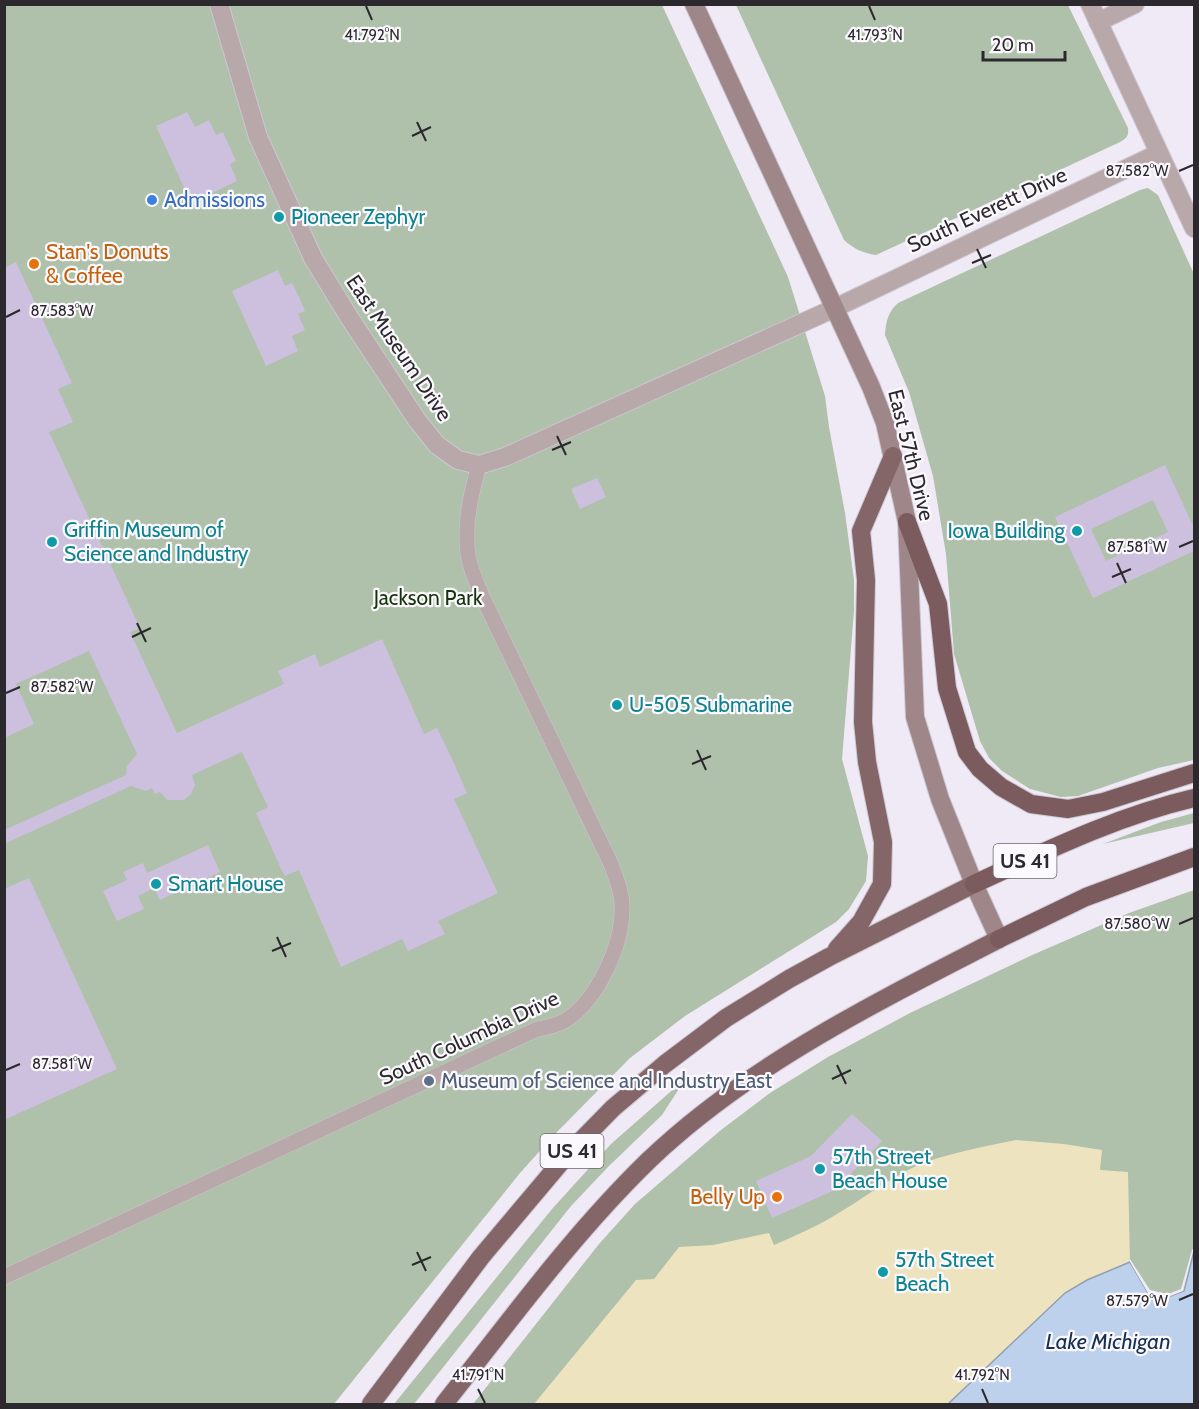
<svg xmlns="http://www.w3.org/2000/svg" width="1199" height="1409" viewBox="0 0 1199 1409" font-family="Cabin,sans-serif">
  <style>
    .green { fill: #afc0ab }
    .sand { fill: #ede3be }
    .water { fill: #bed1ec; stroke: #929fb3; stroke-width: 1.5 }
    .pier { fill: #efeaf5 }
    .building { fill: #ccc0de; fill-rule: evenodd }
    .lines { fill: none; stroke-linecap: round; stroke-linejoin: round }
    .service-casing { stroke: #ccc7d1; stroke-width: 16 }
    .minor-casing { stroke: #ccc7d1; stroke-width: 20 }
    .secondary-casing { stroke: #ccc7d1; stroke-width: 20 }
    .trunk-casing { stroke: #ccc7d1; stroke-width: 20 }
    .motorway-casing { stroke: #ccc7d1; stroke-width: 20 }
    .service { stroke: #b9a8a9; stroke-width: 15 }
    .minor { stroke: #b9a8a9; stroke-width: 18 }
    .secondary { stroke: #9f8789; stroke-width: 18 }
    .trunk { stroke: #846568; stroke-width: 18 }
    .motorway { stroke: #7b5b5e; stroke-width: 18 }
    .ticks { fill: none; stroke: #2b292d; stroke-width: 2 }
    .shop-dot { fill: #3f7fe0; stroke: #fbf9fd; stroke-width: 2 }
    .culture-dot { fill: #0f9aa8; stroke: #fbf9fd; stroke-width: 2 }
    .food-dot { fill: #e8710a; stroke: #fbf9fd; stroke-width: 2 }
    .service-dot { fill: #5c6f8a; stroke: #fbf9fd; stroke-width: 2 }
    .labels { text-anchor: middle; stroke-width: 4.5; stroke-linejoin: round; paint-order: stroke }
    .shield { fill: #fbf9fd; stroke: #69676b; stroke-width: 1.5 }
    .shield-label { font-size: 20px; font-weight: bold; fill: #2b292d }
    .shop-label { font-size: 21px; fill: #366cbe; stroke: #fbf9fd; text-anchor: start }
    .street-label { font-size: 21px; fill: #2b292d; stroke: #fbf9fd }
    .culture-label { font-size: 21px; fill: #0d838f; stroke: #fbf9fd; text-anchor: start }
    .food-label { font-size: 21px; fill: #c56008; stroke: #fbf9fd; text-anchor: start }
    .park-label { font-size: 21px; fill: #16340c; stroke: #fbf9fd }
    .service-label { font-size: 21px; fill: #4e5e75; stroke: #fbf9fd; text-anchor: start }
    .water-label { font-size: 22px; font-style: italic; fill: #153054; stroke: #fbf9fd }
    .ticks-label { font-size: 15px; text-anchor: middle; fill: #2b292d; stroke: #fbf9fd; stroke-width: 4.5; stroke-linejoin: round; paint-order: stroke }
  </style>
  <rect width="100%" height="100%" fill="#efeaf5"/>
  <!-- green -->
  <g class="green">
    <path d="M 5,5 L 662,5 L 788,277 L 825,396 L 829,427 L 845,513 L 854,580 L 854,611 L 842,759 L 868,856 L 866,881 L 849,909 L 836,922 L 685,1016 L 630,1058 L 555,1134 L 520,1173 L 334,1404 L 5,1404 Z"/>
    <path d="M 736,5 L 1068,5 L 1128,128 C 1129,137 1126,139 1118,143 L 876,255 C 863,253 854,249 844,240 Z"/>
    <path d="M 1148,188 L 1158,195 L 1194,274 L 1194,760 L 1158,768 L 1078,796 L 1061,797 L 1030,789 L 1002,771 L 989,758 L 980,741 L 954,654 L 946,554 L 933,476 L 909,392 L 885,335 C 886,321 888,312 898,303 L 1140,190 Z"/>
    <path d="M 1194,813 L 1194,823 L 1103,844 L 1161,822 Z"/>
    <path d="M 1194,890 L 1194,1251 L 1183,1291 L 1168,1297 L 1087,1280 L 948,1404 L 473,1404 L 599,1244 L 635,1204 L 721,1130 L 770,1093 L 828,1057 L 910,1013 L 1030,956 L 1129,913 Z"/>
    <path d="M 686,1078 L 662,1115 L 608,1167 L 571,1206 L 414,1404 L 394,1404 L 552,1209 L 611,1144 Z"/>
  </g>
  <!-- sand -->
  <path class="sand" d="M 1016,1140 L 1064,1144 L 1102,1150 L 1100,1170 L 1128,1172 L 1130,1262 L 1087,1280 L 1065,1293 L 948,1404 L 534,1404 L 636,1280 L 654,1279 L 679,1247 L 713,1245 L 769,1233 L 774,1245 C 794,1236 814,1228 832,1217 C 860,1201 885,1181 914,1167 C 947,1153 982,1147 1016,1140 Z"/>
  <!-- water -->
  <path class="water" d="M 1194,1251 L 1194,1404 L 948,1404 L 1065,1293 L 1087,1280 L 1130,1262 L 1148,1293 L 1168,1297 L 1184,1291 Z"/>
  <!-- pier -->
  <path class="pier" d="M 1194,1248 L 1183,1291 L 1168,1297 L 1148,1293 L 1130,1262 L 1130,1259 L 1150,1290 L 1168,1294 L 1181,1289 L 1192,1250 Z"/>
  <!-- building -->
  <g class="building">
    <path d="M 187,112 L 195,127 L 209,120 L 216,135 L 223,132 L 236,161 L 230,164 L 237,181 L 191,203 L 156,126 Z"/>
    <path d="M 16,262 L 72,383 L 58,389 L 73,422 L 49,432 L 140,628 L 130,632 L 177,733 L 284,684 L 278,671 L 315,654 L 320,667 L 382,639 L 424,734 L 437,728 L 453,761 L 467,793 L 454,799 L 498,893 L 438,921 L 445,934 L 408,951 L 402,939 L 341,967 L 299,870 L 285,876 L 282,871 L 256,813 L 268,807 L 242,752 L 192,775 L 195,785 L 191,794 L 184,800 L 167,800 L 160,792 L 155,794 L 152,788 L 146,791 L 131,786 L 4,844 L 4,830 L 126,775 L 127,766 L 137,754 L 89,651 L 16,684 L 34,724 L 4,738 L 4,268 Z"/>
    <path d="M 278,270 L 285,286 L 292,283 L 299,297 L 305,311 L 298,314 L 305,330 L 292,336 L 298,351 L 266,366 L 232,291 Z"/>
    <path d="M 1165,465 L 1194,528 L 1194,551 L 1093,598 L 1055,517 ZM 1153,500 L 1168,532 L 1106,561 L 1091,529 Z"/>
    <path d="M 597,478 L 606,497 L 580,509 L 571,489 Z"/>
    <path d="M 208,845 L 220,872 L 160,900 L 154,888 L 138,896 L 144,909 L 117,921 L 103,891 L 127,880 L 123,872 L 143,863 L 147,873 Z"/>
    <path d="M 29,878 L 117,1069 L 4,1120 L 4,889 Z"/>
    <path d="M 852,1114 L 882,1141 L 835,1190 L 772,1218 L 756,1181 L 811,1156 Z"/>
  </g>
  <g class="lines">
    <!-- service casing -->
    <g class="service-casing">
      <path id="service" d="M 4,1277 L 535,1030 C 545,1027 557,1026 566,1020 C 598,999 622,946 622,909 C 623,894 616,878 611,864 L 483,598 C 477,584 470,569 468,554 C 464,523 471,494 479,465"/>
    </g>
    <!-- minor casing -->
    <g class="minor-casing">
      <g id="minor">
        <path d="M 219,4 L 258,137 L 313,258 L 349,317 L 417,420 L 437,445 L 458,460 L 479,465 L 505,457 L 835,308 L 1159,153"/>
        <path d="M 1090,4 L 1194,228"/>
        <path d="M 1098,22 L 1135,4"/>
      </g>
    </g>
    <!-- secondary casing -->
    <g class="secondary-casing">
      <path id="secondary" d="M 694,4 L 871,387 L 885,423 L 907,522 L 915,717 L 940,799 L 974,884 L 999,939"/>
    </g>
    <!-- trunk casing -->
    <g class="trunk-casing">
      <g id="trunk">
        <path d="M 837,949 L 861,922 L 882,884 L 883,842 L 867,762 L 863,722 L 866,580 L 861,531 L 893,456"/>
        <path d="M 371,1404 L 481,1257 L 567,1155 L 613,1108 L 665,1064 L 726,1018 L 789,979 L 829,957 L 974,884"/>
        <path d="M 444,1404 C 509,1322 572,1235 648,1161 C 748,1065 877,1002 999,939"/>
      </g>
    </g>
    <!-- motorway casing -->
    <g class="motorway-casing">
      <g id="motorway">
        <path d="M 907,522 L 938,604 L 947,688 L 967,752 L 980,769 L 1001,787 L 1031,804 L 1068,809 L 1103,802 L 1194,773"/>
        <path d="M 974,884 C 1046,851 1117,816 1194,798"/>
        <path d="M 999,939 L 1086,897 L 1194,857"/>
      </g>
    </g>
    <!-- service -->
    <use href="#service" class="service"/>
    <!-- minor -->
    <use href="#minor" class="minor"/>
    <!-- secondary -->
    <use href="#secondary" class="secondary"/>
    <!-- trunk -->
    <use href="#trunk" class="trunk"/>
    <!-- motorway -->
    <use href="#motorway" class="motorway"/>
  </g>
  <!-- ticks -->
  <path class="ticks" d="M 366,6 L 372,20M 869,6 L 875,20M 417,122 L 426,141M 412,136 L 431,127M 1179,171 L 1193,165M 977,249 L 986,268M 972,263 L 991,255M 6,317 L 20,310M 557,436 L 566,455M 552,450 L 571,442M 1179,547 L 1193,541M 1117,563 L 1126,583M 1112,577 L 1131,569M 137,623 L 146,642M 132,637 L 151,628M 6,693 L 20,687M 697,750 L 706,770M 692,764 L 711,756M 1179,924 L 1193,918M 277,937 L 286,957M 272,951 L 291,943M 837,1065 L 846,1084M 6,1070 L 20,1064M 832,1079 L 851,1070M 417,1252 L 426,1271M 412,1265 L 431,1257M 1179,1300 L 1193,1294M 478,1389 L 485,1403M 982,1389 L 988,1403"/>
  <!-- markers -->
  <circle class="shop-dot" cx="152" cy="200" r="6"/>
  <g class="culture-dot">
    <circle cx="279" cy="217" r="6"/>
    <circle cx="1077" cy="531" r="6"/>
    <circle cx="52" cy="542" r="6"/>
    <circle cx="617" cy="705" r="6"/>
    <circle cx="156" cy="884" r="6"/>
    <circle cx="820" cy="1169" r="6"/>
    <circle cx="883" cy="1272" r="6"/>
  </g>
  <g class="food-dot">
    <circle cx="34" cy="264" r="6"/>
    <circle cx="777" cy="1197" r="6"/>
  </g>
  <circle class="service-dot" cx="429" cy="1081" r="6"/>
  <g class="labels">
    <!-- shield labels -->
    <g class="shield">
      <rect x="993.5" y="844" width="63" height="34" rx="4.5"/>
      <rect x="540.5" y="1134" width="63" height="34" rx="4.5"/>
    </g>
    <g class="shield-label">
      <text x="1025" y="868">US 41</text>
      <text x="572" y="1158">US 41</text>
    </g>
    <!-- shop labels -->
    <g class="shop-label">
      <text x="164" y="207">Admissions</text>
    </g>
    <!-- street labels -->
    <g class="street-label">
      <text transform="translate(987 210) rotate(-25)" y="7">South Everett Drive</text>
      <text transform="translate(399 348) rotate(56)" y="7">East Museum Drive</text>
      <text transform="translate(911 455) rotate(76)" y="7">East 57th Drive</text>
      <text transform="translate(469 1038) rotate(-25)" y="7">South Columbia Drive</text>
    </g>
    <!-- culture labels -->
    <g class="culture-label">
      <text x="291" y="224">Pioneer Zephyr</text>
      <text x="64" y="537">Griffin Museum of<tspan x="64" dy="24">Science and Industry</tspan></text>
      <text x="1065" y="538" text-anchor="end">Iowa Building</text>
      <text x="629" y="712">U-505 Submarine</text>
      <text x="168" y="891">Smart House</text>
      <text x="832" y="1164">57th Street<tspan x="832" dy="24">Beach House</tspan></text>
      <text x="895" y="1267">57th Street<tspan x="895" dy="24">Beach</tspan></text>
    </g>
    <!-- food labels -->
    <g class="food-label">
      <text x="46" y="259">Stan's Donuts<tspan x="46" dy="24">&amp; Coffee</tspan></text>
      <text x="765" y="1204" text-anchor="end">Belly Up</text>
    </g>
    <!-- park labels -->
    <g class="park-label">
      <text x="428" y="605">Jackson Park</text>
    </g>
    <!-- service labels -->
    <g class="service-label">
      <text x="441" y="1088">Museum of Science and Industry East</text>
    </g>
    <!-- water labels -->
    <g class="water-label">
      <text x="1108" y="1349">Lake Michigan</text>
    </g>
  </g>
  <g class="ticks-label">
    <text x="372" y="40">41.792°N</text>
    <text x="875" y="40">41.793°N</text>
    <text x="1137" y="176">87.582°W</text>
    <text x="62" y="316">87.583°W</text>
    <text x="1137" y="552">87.581°W</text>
    <text x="62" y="692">87.582°W</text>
    <text x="1137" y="929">87.580°W</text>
    <text x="62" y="1069">87.581°W</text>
    <text x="1137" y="1306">87.579°W</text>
    <text x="478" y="1380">41.791°N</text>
    <text x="982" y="1380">41.792°N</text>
  </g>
  <!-- border -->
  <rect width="1199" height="1409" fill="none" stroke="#2b292d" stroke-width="12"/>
  <!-- scale -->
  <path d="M983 51v9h82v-9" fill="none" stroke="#2b292d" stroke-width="3"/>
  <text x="992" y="51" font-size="18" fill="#2b292d" stroke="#fbf9fd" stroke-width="4.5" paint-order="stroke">20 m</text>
</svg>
